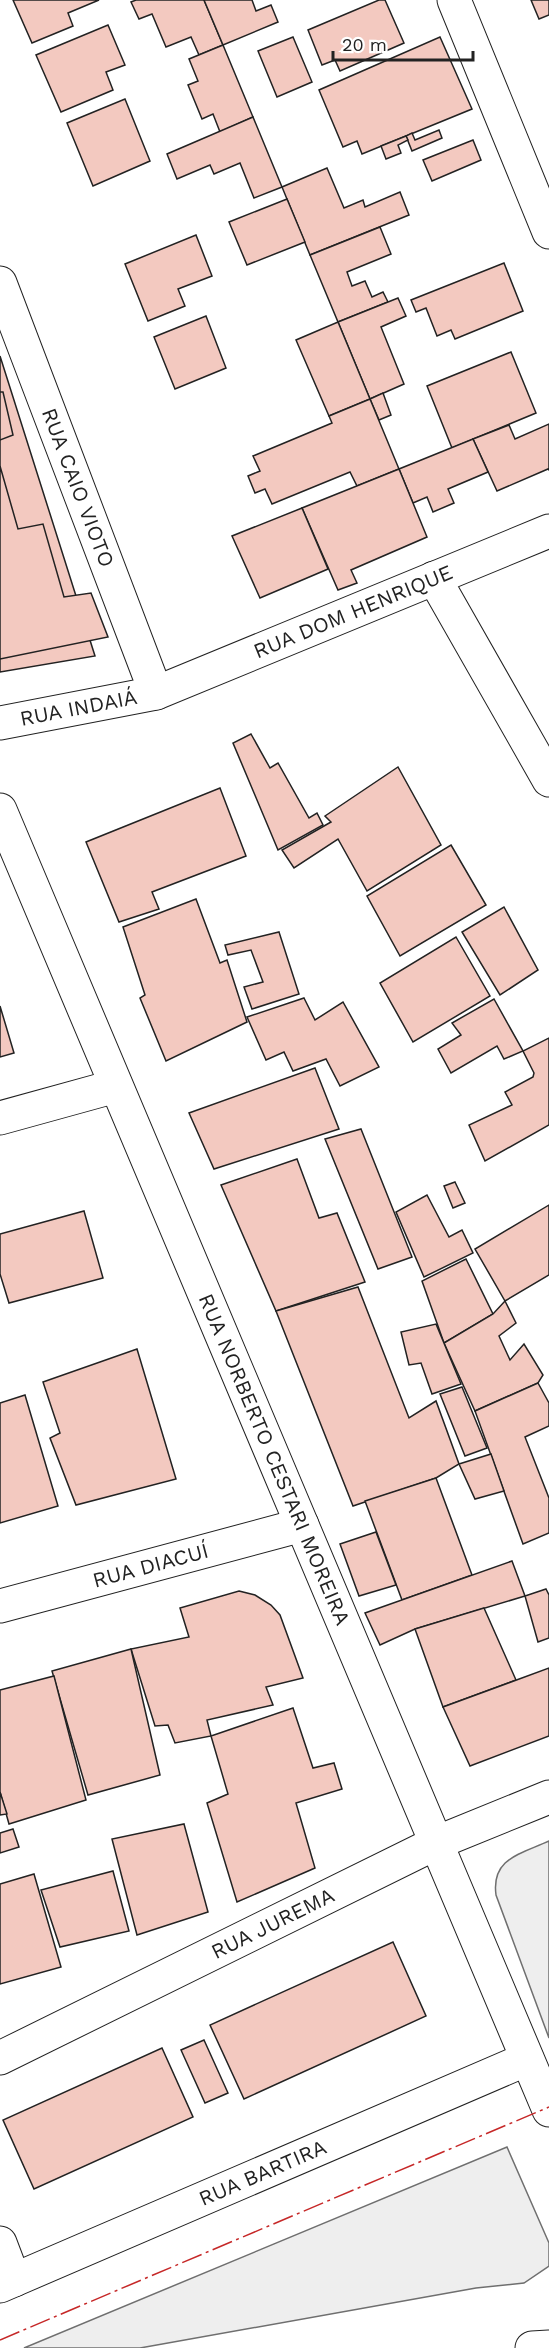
<svg xmlns="http://www.w3.org/2000/svg" width="549" height="2348" viewBox="0 0 549 2348" font-family="'Work Sans',sans-serif">
  <style>
    .green { fill: #eee; stroke: #6f6f6f; stroke-width: 1.5 }
    .building { fill: #f3c9c0; stroke: #222; stroke-width: 1.5 }
    .lines { fill: none; stroke-linecap: round; stroke-linejoin: round }
    .minor-casing { stroke: #222; stroke-width: 35 }
    .tertiary-casing { stroke: #222; stroke-width: 35 }
    .minor { stroke: #fff; stroke-width: 33 }
    .tertiary { stroke: #fff; stroke-width: 33 }
    .power { stroke: #c62828; stroke-width: 1.5; stroke-dasharray: 21 4.5 3 4.5; stroke-linecap: butt }
    .labels { text-anchor: middle; stroke-width: 4.5; stroke-linejoin: round; paint-order: stroke }
    .street-label { font-size: 21px; fill: #222; stroke: #fff }
  </style>
  <rect width="100%" height="100%" fill="#fff"/>
  <!-- green -->
  <g class="green">
    <path d="M 549,1841 L 549,2038 L 496,1895 C 491,1858 521,1854 549,1841 Z"/>
    <path d="M 507,2147 L 549,2243 L 549,2266 L 524,2283 L 476,2288 L 140,2348 L 24,2348 Z"/>
  </g>
  <!-- building -->
  <g class="building">
    <path d="M 13,0 L 99,0 L 68,13 L 73,26 L 32,43 Z"/>
    <path d="M 136,0 L 204,0 L 223,45 L 199,55 L 191,37 L 166,47 L 152,14 L 139,19 L 131,2 Z"/>
    <path d="M 204,0 L 252,0 L 256,11 L 271,5 L 278,22 L 223,45 Z"/>
    <path d="M 379,0 L 385,0 L 404,43 L 340,71 L 335,60 L 322,65 L 308,30 Z"/>
    <path d="M 531,0 L 549,0 L 549,15 L 539,19 Z"/>
    <path d="M 108,25 L 125,65 L 106,72 L 113,90 L 61,112 L 36,55 Z"/>
    <path d="M 293,37 L 312,82 L 277,97 L 258,51 Z"/>
    <path d="M 440,37 L 472,109 L 362,154 L 357,141 L 343,147 L 319,90 Z"/>
    <path d="M 223,45 L 253,117 L 220,132 L 213,114 L 202,119 L 188,85 L 198,81 L 189,59 Z"/>
    <path d="M 125,99 L 150,161 L 93,186 L 67,123 Z"/>
    <path d="M 253,117 L 282,187 L 254,198 L 240,163 L 214,174 L 210,165 L 177,179 L 167,154 Z"/>
    <path d="M 439,130 L 442,138 L 412,151 L 406,136 L 412,133 L 415,140 Z"/>
    <path d="M 406,136 L 408,140 L 398,145 L 401,153 L 386,159 L 381,146 Z"/>
    <path d="M 473,140 L 481,160 L 432,181 L 423,160 Z"/>
    <path d="M 327,168 L 344,208 L 363,200 L 365,207 L 400,192 L 409,215 L 310,255 L 282,187 Z"/>
    <path d="M 287,199 L 305,242 L 247,265 L 229,222 Z"/>
    <path d="M 380,227 L 391,254 L 347,272 L 352,286 L 365,281 L 372,297 L 383,292 L 388,302 L 338,322 L 310,255 Z"/>
    <path d="M 196,235 L 212,276 L 178,289 L 185,306 L 148,321 L 125,264 Z"/>
    <path d="M 504,263 L 523,311 L 455,339 L 451,330 L 437,336 L 426,308 L 416,312 L 411,300 Z"/>
    <path d="M 398,298 L 406,316 L 381,327 L 404,384 L 370,399 L 338,322 Z"/>
    <path d="M 206,316 L 226,368 L 175,389 L 154,337 Z"/>
    <path d="M 338,322 L 370,399 L 329,416 L 296,340 Z"/>
    <path d="M 511,352 L 536,413 L 452,448 L 427,386 Z"/>
    <path d="M 0,356 L 95,656 L 0,672 Z"/>
    <path d="M 0,392 L 3,392 L 13,435 L 0,440 Z"/>
    <path d="M 383,393 L 391,415 L 379,420 L 370,399 Z"/>
    <path d="M 370,399 L 399,469 L 357,486 L 350,472 L 272,504 L 265,489 L 255,493 L 248,476 L 260,471 L 253,456 L 332,423 L 329,416 Z"/>
    <path d="M 549,424 L 549,470 L 548,469 L 497,491 L 473,439 L 509,425 L 515,439 Z"/>
    <path d="M 473,439 L 488,472 L 448,489 L 454,503 L 433,512 L 427,497 L 413,503 L 399,469 Z"/>
    <path d="M 0,466 L 18,529 L 43,524 L 64,597 L 91,593 L 108,637 L 0,659 Z"/>
    <path d="M 399,469 L 427,537 L 351,570 L 357,583 L 338,590 L 302,508 Z"/>
    <path d="M 302,508 L 328,569 L 260,598 L 232,536 Z"/>
    <path d="M 251,734 L 270,768 L 278,763 L 309,818 L 317,813 L 323,825 L 278,850 L 233,743 Z"/>
    <path d="M 398,767 L 441,845 L 367,891 L 338,839 L 294,868 L 282,850 L 331,822 L 325,816 Z"/>
    <path d="M 220,788 L 246,856 L 152,892 L 159,909 L 119,922 L 86,842 Z"/>
    <path d="M 451,845 L 486,905 L 400,956 L 367,896 Z"/>
    <path d="M 196,899 L 220,963 L 227,960 L 247,1022 L 166,1061 L 140,998 L 145,995 L 123,927 Z"/>
    <path d="M 504,907 L 538,970 L 500,995 L 462,932 Z"/>
    <path d="M 279,932 L 299,994 L 252,1009 L 244,987 L 263,982 L 251,950 L 228,955 L 225,945 Z"/>
    <path d="M 456,937 L 490,996 L 413,1042 L 380,983 Z"/>
    <path d="M 304,998 L 315,1020 L 343,1002 L 379,1067 L 340,1086 L 326,1059 L 293,1071 L 284,1052 L 266,1060 L 247,1017 Z"/>
    <path d="M 494,999 L 523,1051 L 504,1059 L 497,1046 L 451,1073 L 438,1049 L 461,1035 L 452,1023 Z"/>
    <path d="M 0,1006 L 14,1053 L 0,1057 Z"/>
    <path d="M 549,1038 L 549,1125 L 485,1161 L 469,1125 L 512,1105 L 505,1092 L 533,1077 L 534,1073 L 523,1051 Z"/>
    <path d="M 315,1068 L 339,1129 L 214,1169 L 189,1113 Z"/>
    <path d="M 361,1129 L 412,1257 L 378,1269 L 325,1139 Z"/>
    <path d="M 297,1159 L 319,1218 L 337,1213 L 365,1282 L 276,1311 L 221,1185 Z"/>
    <path d="M 455,1182 L 465,1203 L 453,1208 L 444,1186 Z"/>
    <path d="M 427,1195 L 449,1237 L 462,1230 L 473,1253 L 424,1277 L 396,1212 Z"/>
    <path d="M 549,1205 L 549,1275 L 505,1301 L 475,1249 Z"/>
    <path d="M 84,1211 L 103,1278 L 9,1303 L 0,1274 L 0,1234 Z"/>
    <path d="M 466,1259 L 493,1314 L 444,1343 L 422,1281 Z"/>
    <path d="M 358,1287 L 409,1418 L 436,1401 L 459,1464 L 436,1478 L 353,1506 L 276,1311 Z"/>
    <path d="M 505,1301 L 516,1323 L 499,1336 L 510,1360 L 524,1344 L 543,1375 L 538,1383 L 475,1411 L 444,1343 L 493,1314 Z"/>
    <path d="M 436,1324 L 461,1384 L 432,1394 L 421,1363 L 409,1365 L 401,1332 Z"/>
    <path d="M 137,1349 L 176,1479 L 76,1505 L 50,1438 L 60,1433 L 43,1382 Z"/>
    <path d="M 538,1383 L 549,1403 L 549,1426 L 525,1437 L 549,1498 L 549,1533 L 523,1544 L 475,1411 Z"/>
    <path d="M 462,1387 L 487,1448 L 465,1456 L 440,1394 Z"/>
    <path d="M 25,1395 L 58,1506 L 0,1523 L 0,1403 Z"/>
    <path d="M 491,1454 L 504,1491 L 475,1499 L 459,1464 Z"/>
    <path d="M 436,1478 L 472,1575 L 402,1600 L 365,1501 Z"/>
    <path d="M 376,1532 L 396,1585 L 359,1596 L 340,1544 Z"/>
    <path d="M 512,1561 L 525,1596 L 415,1629 L 380,1645 L 365,1613 Z"/>
    <path d="M 546,1589 L 549,1595 L 549,1638 L 538,1642 L 525,1596 Z"/>
    <path d="M 239,1591 L 255,1595 L 271,1605 L 280,1615 L 303,1678 L 266,1687 L 273,1705 L 207,1720 L 211,1736 L 175,1743 L 168,1725 L 155,1726 L 131,1649 L 189,1637 L 180,1608 Z"/>
    <path d="M 484,1608 L 516,1680 L 443,1707 L 415,1629 Z"/>
    <path d="M 131,1649 L 160,1775 L 88,1795 L 52,1671 Z"/>
    <path d="M 549,1668 L 549,1736 L 470,1766 L 443,1707 Z"/>
    <path d="M 54,1676 L 86,1800 L 9,1824 L 0,1792 L 0,1690 Z"/>
    <path d="M 293,1708 L 313,1768 L 334,1763 L 342,1789 L 296,1803 L 315,1868 L 237,1902 L 207,1803 L 228,1794 L 211,1736 Z"/>
    <path d="M 0,1792 L 7,1814 L 0,1815 Z"/>
    <path d="M 184,1824 L 208,1912 L 137,1935 L 112,1839 Z"/>
    <path d="M 13,1829 L 19,1847 L 0,1853 L 0,1833 Z"/>
    <path d="M 113,1871 L 129,1931 L 60,1947 L 41,1890 Z"/>
    <path d="M 34,1874 L 61,1967 L 0,1984 L 0,1884 Z"/>
    <path d="M 393,1942 L 426,2016 L 244,2099 L 210,2025 Z"/>
    <path d="M 204,2040 L 228,2093 L 205,2103 L 181,2050 Z"/>
    <path d="M 162,2048 L 193,2117 L 34,2189 L 3,2120 Z"/>
  </g>
  <g class="lines">
    <!-- minor casing -->
    <g class="minor-casing">
      <g id="minor">
        <path d="M 454,0 L 549,232"/>
        <path id="s1" d="M 0,283 L 156,693"/>
        <path d="M 434,578 L 549,780"/>
        <path id="s2" d="M 0,723 L 156,693 L 549,531"/>
        <path id="s3" d="M 0,810 L 549,2110"/>
        <path d="M 0,1118 L 116,1086"/>
        <path id="s4" d="M 0,1606 L 302,1525"/>
        <path id="s5" d="M 0,2058 L 436,1843 L 549,1797"/>
        <path d="M 0,2243 L 14,2280"/>
      </g>
    </g>
    <!-- tertiary casing -->
    <g class="tertiary-casing">
      <g id="tertiary">
        <path id="s6" d="M 0,2286 L 527,2059"/>
        <path d="M 532,2348 L 549,2347"/>
      </g>
    </g>
    <!-- minor -->
    <use href="#minor" class="minor"/>
    <!-- tertiary -->
    <use href="#tertiary" class="tertiary"/>
    <!-- power -->
    <path class="power" d="M 0,2340 L 549,2107"/>
  </g>
  <g class="labels">
    <!-- street labels -->
    <g class="street-label">
      <text dy="7" stroke="none"><textPath href="#s1" startOffset="219">RUA CAIO VIOTO</textPath></text>
      <text dy="7" stroke="none"><textPath href="#s2" startOffset="372">RUA DOM HENRIQUE</textPath></text>
      <text dy="7" stroke="none"><textPath href="#s2" startOffset="80">RUA INDAIÁ</textPath></text>
      <text dy="7" stroke="none"><textPath href="#s3" startOffset="705">RUA NORBERTO CESTARI MOREIRA</textPath></text>
      <text dy="7" stroke="none"><textPath href="#s4" startOffset="156">RUA DIACUÍ</textPath></text>
      <text dy="7" stroke="none"><textPath href="#s5" startOffset="304">RUA JUREMA</textPath></text>
      <text dy="7" stroke="none"><textPath href="#s6" startOffset="286">RUA BARTIRA</textPath></text>
    </g>
  </g>
  <!-- scale -->
  <path d="M333 51v9h140v-9" fill="none" stroke="#222222" stroke-width="3"/>
  <text x="342" y="51" font-size="18" fill="#222222" stroke="#ffffff" stroke-width="4.5" paint-order="stroke">20 m</text>
</svg>
